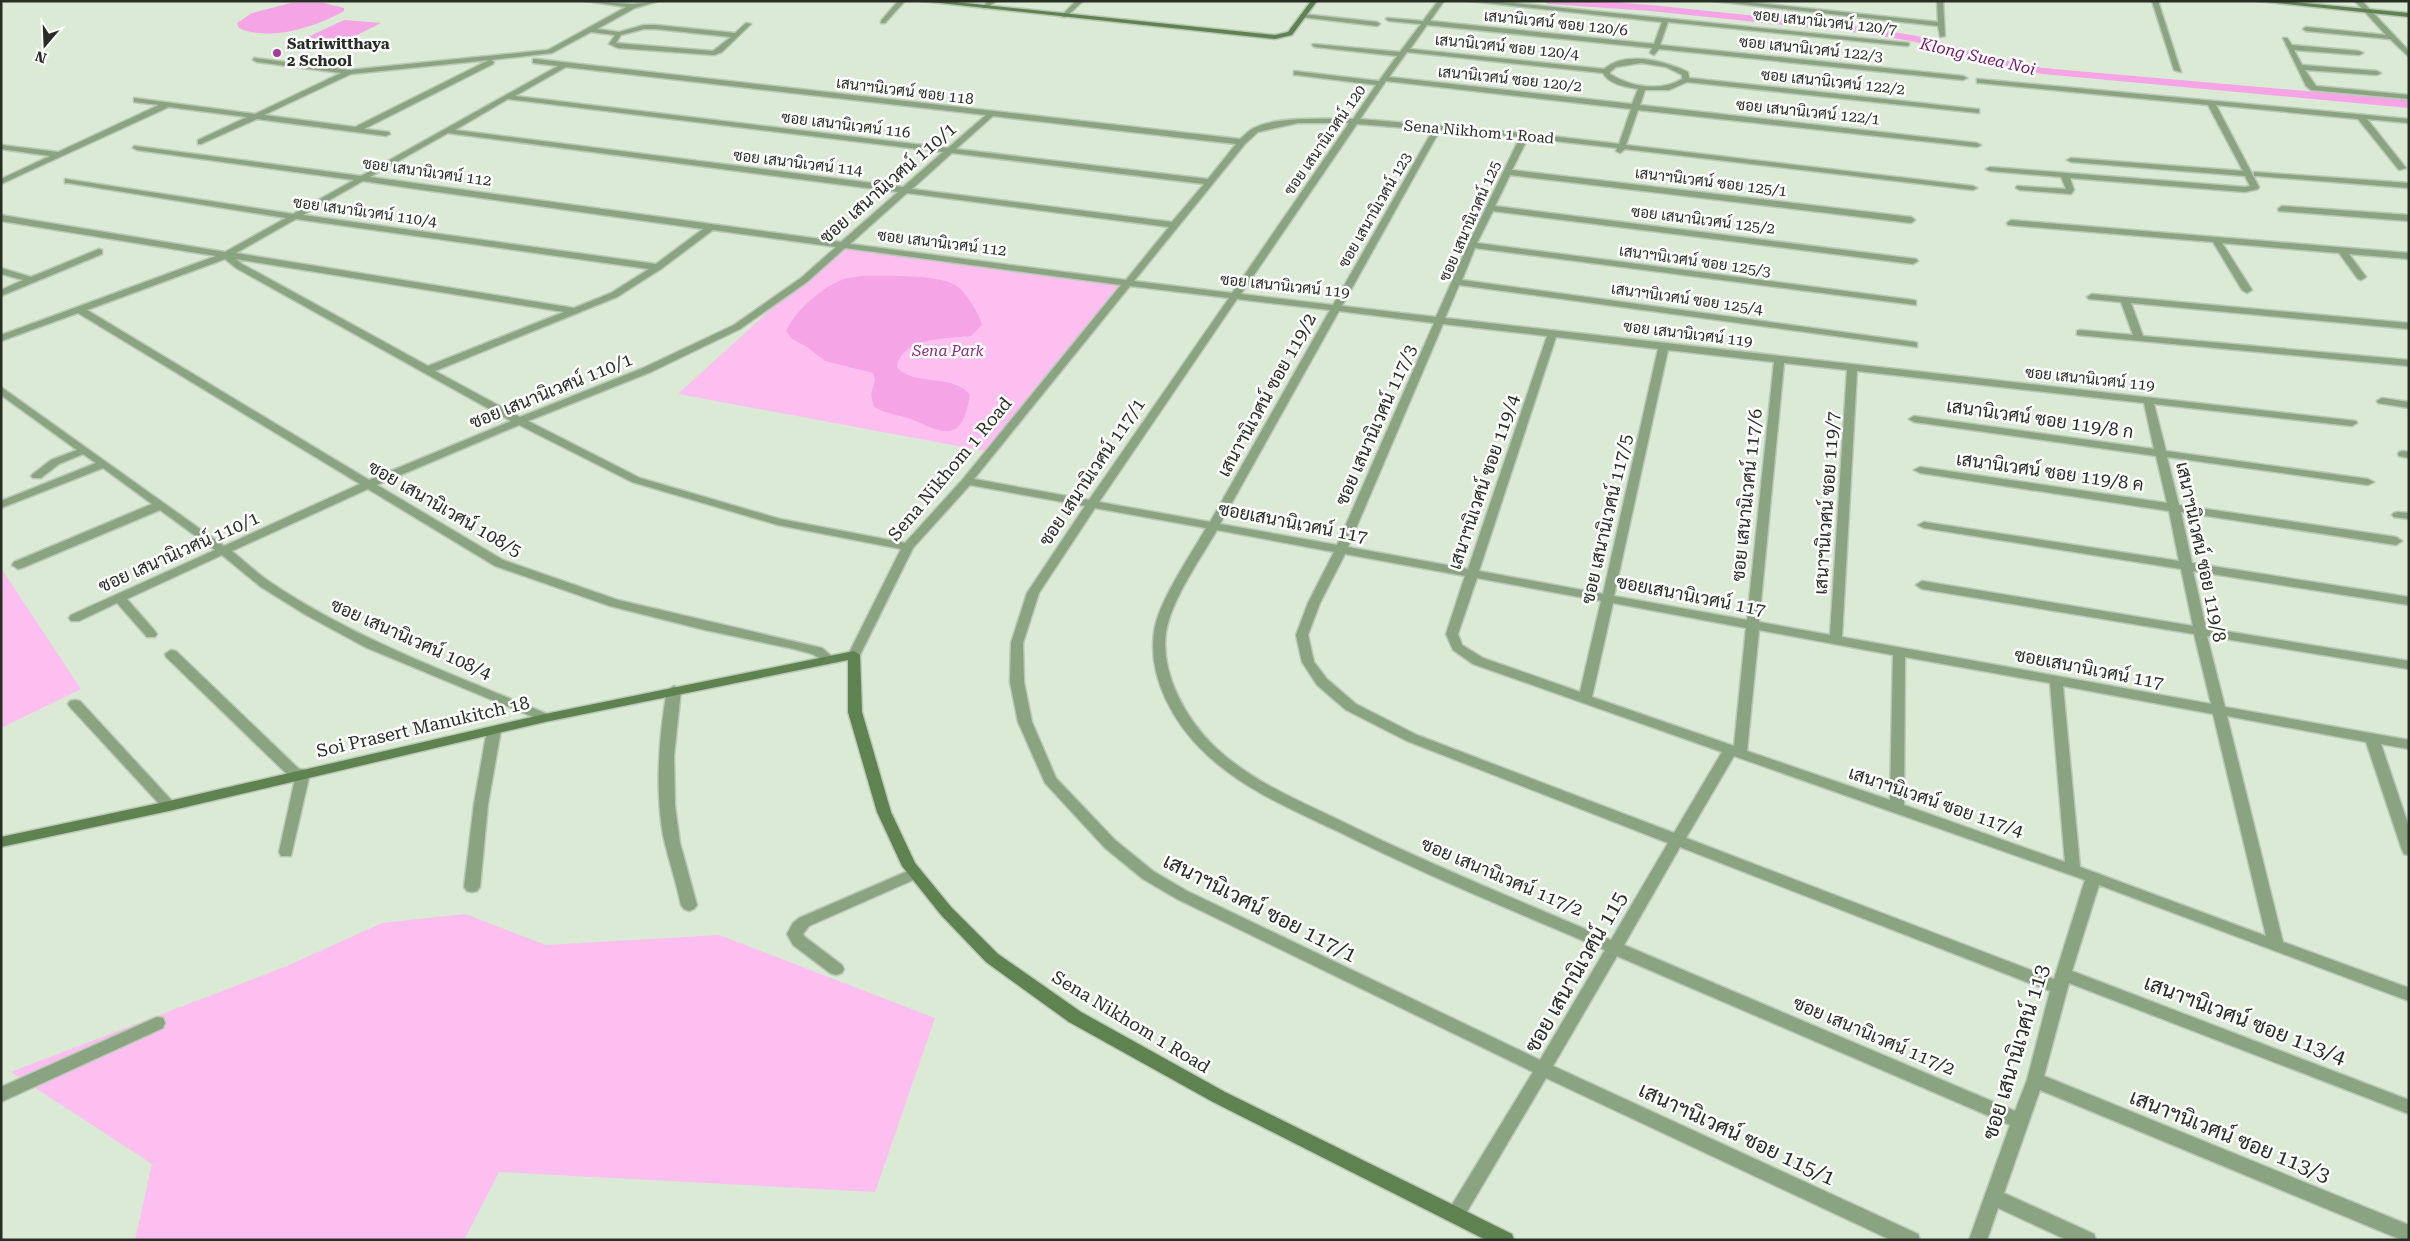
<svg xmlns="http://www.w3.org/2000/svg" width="2410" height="1241" viewBox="0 0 2410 1241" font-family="'Roboto Serif',Sarabun,serif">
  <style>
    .green { fill: #fcbff0 }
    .water { fill: #f5a5e6 }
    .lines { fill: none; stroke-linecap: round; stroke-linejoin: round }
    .canal { fill: #f5a5e6; fill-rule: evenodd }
    .street-casing { stroke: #bac8b6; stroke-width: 3 }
    .secondary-casing { stroke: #bac8b6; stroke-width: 3 }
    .street { fill: #8aa381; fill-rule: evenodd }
    .secondary { fill: #5e8250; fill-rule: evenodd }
    .poi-dot { fill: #a83b99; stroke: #fff; stroke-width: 2 }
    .labels { text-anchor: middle; stroke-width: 5; stroke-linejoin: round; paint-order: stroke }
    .far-street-label { font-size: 15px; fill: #282e26; stroke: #fff }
    .far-poi-label { font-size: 15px; font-weight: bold; fill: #282e26; stroke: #fff; text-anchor: start }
    .far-park-label { font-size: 15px; font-style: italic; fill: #872c7b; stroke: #fff }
    .far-water-label { font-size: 16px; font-style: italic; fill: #721667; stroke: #fff }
    .street-label { font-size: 18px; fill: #282e26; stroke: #fff }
    .near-street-label { font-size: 21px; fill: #282e26; stroke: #fff }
  </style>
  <rect width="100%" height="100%" fill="#daead5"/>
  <!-- green -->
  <g class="green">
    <path d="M 841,245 L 1128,283 L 990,452 L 678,394 Z"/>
    <path d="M 1,568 L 81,689 L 1,728 Z"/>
    <path d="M 465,914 L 546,945 L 719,935 L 935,1018 L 875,1192 L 499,1172 L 464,1240 L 135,1240 L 152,1164 L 11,1072 L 287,966 L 382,923 Z"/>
  </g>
  <!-- water -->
  <g class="water">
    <path d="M 291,3 L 324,3 L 344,8 L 344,11 C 316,27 269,42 239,28 L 237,23 L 252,13 Z"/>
    <path d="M 344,20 L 381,23 L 329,49 L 291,45 Z"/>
    <path d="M 863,276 C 887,276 934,274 955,285 C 964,289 980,315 982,325 L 971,336 C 948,339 901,336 897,368 C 917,387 953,373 970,395 C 963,433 954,439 918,422 C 904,415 888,415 874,407 L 871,395 L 875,380 L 873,373 L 825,361 L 807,347 L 792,339 L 786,331 C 796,310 822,287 844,279 C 850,277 857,277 863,276 Z"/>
  </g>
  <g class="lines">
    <!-- canal -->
    <path class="canal" d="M 1543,1 L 1598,1 L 1651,5 L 1870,28 L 1917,36 L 1994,58 L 2043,68 L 2409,100 L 2409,108 L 2043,74 L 1988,63 L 1916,42 L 1870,34 L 1651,11 L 1548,4 Z"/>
    <!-- street casing -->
    <g class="street-casing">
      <g id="street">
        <path d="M 585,1 L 633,4 L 659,1 L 635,8 L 597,29 L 619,32 L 644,25 L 656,25 L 735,33 L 746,23 L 751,24 L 722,52 L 714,55 L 618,48 L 609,44 L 615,35 L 591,32 L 552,53 L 491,60 L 494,62 L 493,64 L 364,129 L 389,132 L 390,134 L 386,136 L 257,119 L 201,144 L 198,144 L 198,140 L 247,117 L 169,107 L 1,184 L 1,179 L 50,156 L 1,149 L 1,145 L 58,152 L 159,105 L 134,102 L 134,98 L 255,114 L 341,73 L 257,62 L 253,60 L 254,58 L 349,70 L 548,50 L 626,7 ZM 644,29 L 656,29 L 731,37 L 713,51 L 616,43 L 621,35 ZM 489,60 L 355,127 L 264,115 L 351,74 Z"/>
        <path d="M 898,1 L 905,1 L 885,23 L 881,23 L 881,21 Z"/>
        <path d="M 989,1 L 996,1 L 987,8 L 983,8 L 983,6 Z"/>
        <path d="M 1076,1 L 1083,1 L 1066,17 L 1062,17 L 1062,15 Z"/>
        <path d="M 1438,1 L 1444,1 L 1430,21 L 1654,44 L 1662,22 L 1469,1 L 1494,1 L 1909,43 L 1909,45 L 1907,46 L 1668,22 L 1660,45 L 1963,76 L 1967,78 L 1963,80 L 1659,49 L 1654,55 L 1650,53 L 1652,48 L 1427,25 L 1410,49 L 1604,69 C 1626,50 1665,61 1688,72 L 1689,78 L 1976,109 L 1979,109 L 1979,113 L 1687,82 L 1669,90 L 1645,90 L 1640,105 L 1977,143 L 1981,145 L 1977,147 L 1638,110 L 1626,145 L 1973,186 L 1977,188 L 1973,190 L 1625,149 L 1620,153 L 1616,151 L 1617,148 L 1528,138 L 1512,170 L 1911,217 L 1915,220 L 1911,223 L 1510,175 L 1495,206 L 1916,259 L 1918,261 L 1913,264 L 1493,211 L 1477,243 L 1913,300 L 1916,301 L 1916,305 L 1475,248 L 1462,280 L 1914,342 L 1917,343 L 1917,347 L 1459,285 L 1445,318 L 2356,421 L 2357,423 L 2352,426 L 2154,404 L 2166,451 L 2368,479 L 2374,482 L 2368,485 L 2167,457 L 2179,505 L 2396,537 L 2402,541 L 2396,545 L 2181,512 L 2192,563 L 2409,597 L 2409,605 L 2193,571 L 2206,628 L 2409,661 L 2409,669 L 2207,636 L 2225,707 L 2409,740 L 2409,749 L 2381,744 L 2409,827 L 2409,855 L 2404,854 L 2402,850 L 2366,742 L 2227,716 L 2283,942 L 2409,988 L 2409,1001 L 2099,885 L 2072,971 L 2409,1100 L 2409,1114 L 2069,983 L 2044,1076 L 2409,1225 L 2409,1240 L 2402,1240 L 2040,1090 L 2004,1193 L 2094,1234 L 2096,1240 L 2067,1240 L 1998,1208 L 1987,1240 L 1969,1240 L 2010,1125 L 1617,956 L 1553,1066 L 1918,1234 L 1920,1240 L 1891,1240 L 1546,1078 L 1462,1220 L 1456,1222 L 1450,1220 L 1447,1214 L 1450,1208 L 1533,1072 L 1177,899 L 1143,879 L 1105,848 L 1045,783 L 1018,722 L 1010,682 L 1011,643 L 1027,593 L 1085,506 L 970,485 L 913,548 L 860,655 L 854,659 L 848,655 L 901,549 L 778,525 L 632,482 L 519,425 L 377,485 L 503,560 L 618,600 L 822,648 L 835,659 L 829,663 L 812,654 L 794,649 L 705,630 L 610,606 L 495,566 L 368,489 L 232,551 C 244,561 257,573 270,582 C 356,640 455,675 550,715 L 552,718 L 545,722 L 365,647 L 306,615 L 261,587 L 222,555 L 127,599 L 155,631 L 157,634 L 155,637 L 147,637 L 117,603 L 79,621 L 71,621 L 69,618 L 71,615 L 215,550 L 160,510 L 22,568 L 18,569 L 12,565 L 14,562 L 152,504 L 103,468 L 1,508 L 1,501 L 96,463 L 83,454 L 59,464 L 41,478 L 33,478 L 31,476 L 33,474 L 51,460 L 77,450 L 1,395 L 1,387 L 224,546 L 360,484 L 78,313 L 1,341 L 1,335 L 216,256 L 1,221 L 1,215 L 225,252 L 286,218 L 68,183 L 65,183 L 65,179 L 293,214 L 354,180 L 137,150 L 133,148 L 134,146 L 361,176 L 558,66 L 533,63 L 533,59 L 536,59 L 1240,139 C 1244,136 1248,131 1252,129 C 1273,116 1327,119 1353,119 L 1376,85 L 1297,75 L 1294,75 L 1294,71 L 1379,81 L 1397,56 L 1315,47 L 1312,45 L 1313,44 L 1400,52 L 1421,24 L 1389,21 L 1386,19 L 1387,18 L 1423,21 ZM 1407,52 L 1603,73 C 1608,84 1626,87 1638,89 L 1632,104 L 1389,77 ZM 1641,63 L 1666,67 L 1682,75 L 1682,79 C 1661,92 1630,87 1610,74 L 1610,72 L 1616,67 ZM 566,67 L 986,115 L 948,148 L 515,96 ZM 1386,81 L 1631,109 L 1619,144 L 1525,133 L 1360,119 ZM 508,99 L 943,152 L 903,187 L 455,130 ZM 993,116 L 1236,144 L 1208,179 L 956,149 ZM 1298,123 L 1349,123 L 1232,293 L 1134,281 L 1245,144 L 1258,132 ZM 1357,124 L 1433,130 L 1333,305 L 1241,294 ZM 1440,130 L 1520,137 L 1468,245 L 1436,317 L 1342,306 ZM 448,133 L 898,192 L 841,242 L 370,177 ZM 952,153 L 1204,184 L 1172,222 L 912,189 ZM 363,181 L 410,188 L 703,229 L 656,264 L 303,215 ZM 907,193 L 1169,227 L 1126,280 L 850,244 ZM 296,219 L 649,269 L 611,293 L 574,308 L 236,253 ZM 713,230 L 836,247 L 801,278 L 734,325 L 643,368 L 520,417 L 435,371 L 617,297 L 661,269 ZM 845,248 L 1121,285 L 963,479 L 905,543 L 780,519 L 640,478 L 528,421 L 651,372 L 740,329 L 807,282 ZM 225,259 L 236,268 L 511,421 L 369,480 L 87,310 ZM 236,259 L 564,312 L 428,366 L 242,264 ZM 1130,286 L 1229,298 L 1089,500 L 974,479 ZM 1237,299 L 1330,310 L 1210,522 L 1099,502 ZM 1339,311 L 1434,323 L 1337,545 L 1220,524 ZM 1443,324 L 1547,336 L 1468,569 L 1348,547 ZM 1556,337 L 1658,349 L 1603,594 L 1479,571 ZM 1668,350 L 1774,362 L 1747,620 L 1614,596 ZM 1784,363 L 1847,370 L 1830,635 L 1759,622 ZM 1857,371 L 2144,403 L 2154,449 L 1914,416 L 1909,419 L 1914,422 L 2156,456 L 2167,503 L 1920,467 L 1914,470 L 1920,473 L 2169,511 L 2179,561 L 1924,522 L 1918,525 L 1924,528 L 2181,569 L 2193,626 L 1922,581 L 1916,585 L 1922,589 L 2194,634 L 2211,704 L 1842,637 ZM 1095,508 L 1206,528 C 1191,555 1157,603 1154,633 C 1148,678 1174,724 1206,754 C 1242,788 1290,809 1335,830 C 1423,874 1514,911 1605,950 L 1540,1060 L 1187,891 L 1153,871 L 1115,840 L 1056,778 L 1032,722 L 1024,682 L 1023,643 L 1039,593 ZM 1217,530 L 1334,552 L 1308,603 L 1296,635 L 1302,662 L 1317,685 L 1346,710 L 1407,741 L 1668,843 L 1611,940 C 1520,901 1429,864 1341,821 C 1297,800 1249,780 1214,746 C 1186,719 1160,673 1166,632 C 1172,598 1200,560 1217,530 ZM 1345,554 L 1465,576 L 1446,634 L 1453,650 L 1473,664 L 1722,752 L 1674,833 L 1417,735 L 1356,704 L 1327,679 L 1314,662 L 1308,635 L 1320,603 ZM 1477,578 L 1601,601 L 1580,692 L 1483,658 L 1462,645 L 1458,634 ZM 1613,603 L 1746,628 L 1734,746 L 1592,697 ZM 1759,630 L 1893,655 L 1890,800 L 1747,751 ZM 1905,657 L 2050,683 L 2065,862 L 1904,805 ZM 2063,686 L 2213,714 L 2266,936 L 2080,867 ZM 1734,756 L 2085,880 L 2054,979 L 1686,838 ZM 1680,847 L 2050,991 L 2027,1080 L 2015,1111 L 1624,945 Z"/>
        <path d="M 1713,1 L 1738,1 L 1938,22 L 1937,1 L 1943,1 L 1945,36 L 1940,37 L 1938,26 Z"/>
        <path d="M 2152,1 L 2158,1 L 2181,72 L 2174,70 Z"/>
        <path d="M 2355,1 L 2362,1 L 2409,51 L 2409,57 L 2390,39 L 2306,31 L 2303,29 L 2306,27 L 2386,35 Z"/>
        <path d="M 1303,14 L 1377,22 L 1380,24 L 1377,26 L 1301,17 L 1300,16 Z"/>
        <path d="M 2283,38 L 2287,38 L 2292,45 L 2359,51 L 2363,53 L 2359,55 L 2294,50 L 2302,65 L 2377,71 L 2381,73 L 2377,75 L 2305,70 L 2316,86 L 2409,95 L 2409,99 L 2311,90 L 2306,86 Z"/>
        <path d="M 1977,79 L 2409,119 L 2409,123 L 2367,119 L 2406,168 L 2399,170 L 2358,119 L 2216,105 L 2259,187 L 2258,189 L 2245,192 L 2070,178 L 2074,190 L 2071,194 L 2020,190 L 2016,188 L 2017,186 L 2066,189 L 2061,177 L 1990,171 L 1986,169 L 1990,167 L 2245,187 L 2250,186 L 2245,176 L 2071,162 L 2067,160 L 2071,158 L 2243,171 L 2208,105 L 1980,83 L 1977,83 Z"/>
        <path d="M 2254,172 L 2409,183 L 2409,188 L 2257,176 L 2254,176 Z"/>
        <path d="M 2282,206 L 2409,215 L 2409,221 L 2279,211 L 2278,209 Z"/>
        <path d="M 2011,220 L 2409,253 L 2409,259 L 2349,254 L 2366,277 L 2361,280 L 2358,279 L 2339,253 L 2222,243 L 2252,290 L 2247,293 L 2242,290 L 2213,242 L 2008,225 L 2007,223 Z"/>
        <path d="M 99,249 L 102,250 L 102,254 L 1,296 L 1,290 L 23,280 L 1,274 L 1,268 L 31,277 Z"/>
        <path d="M 2092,294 L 2409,323 L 2409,329 L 2131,303 L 2143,336 L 2409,360 L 2409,366 L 2077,335 L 2077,331 L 2080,330 L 2133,335 L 2121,302 L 2089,299 L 2087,297 Z"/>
        <path d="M 2382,398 L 2409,402 L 2409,408 L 2378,403 L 2377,401 Z"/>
        <path d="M 2403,451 L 2409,452 L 2409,458 L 2399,456 L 2398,454 L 2399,452 Z"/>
        <path d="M 2398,512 L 2409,513 L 2409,519 L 2394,517 L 2392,515 L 2394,513 Z"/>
        <path d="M 171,650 L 176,651 L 299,769 L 308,770 L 310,773 L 291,856 L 281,856 L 279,852 L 295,779 L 291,778 L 166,657 L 165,654 Z"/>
        <path d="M 674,686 L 681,690 L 674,756 L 675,806 L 680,843 L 697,905 L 694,909 L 689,911 L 684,909 L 681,905 C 676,881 668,858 663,835 C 655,787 659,737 667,690 Z"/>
        <path d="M 75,700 L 80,701 L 174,803 L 176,806 L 174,809 L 164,809 L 70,707 L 68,704 L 70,701 Z"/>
        <path d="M 494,726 L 501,730 L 488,804 L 480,887 L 477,891 L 472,892 L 467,891 L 464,887 L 474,804 L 487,730 Z"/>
        <path d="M 915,868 L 920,869 L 922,873 L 920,877 L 809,926 L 803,934 L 805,937 L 842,965 L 844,969 L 842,973 L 836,975 L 830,973 L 793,945 L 787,934 L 793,923 L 799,918 Z"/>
        <path d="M 157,1017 L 163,1018 L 165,1023 L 163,1028 L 1,1102 L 1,1087 Z"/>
      </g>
    </g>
    <!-- secondary casing -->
    <g class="secondary-casing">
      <g id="secondary">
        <path d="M 921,1 L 946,1 L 1275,35 L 1288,32 L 1311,1 L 1317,1 L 1292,35 L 1275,39 Z"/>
        <path d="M 2257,1 L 2283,1 L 2409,13 L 2409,17 Z"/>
        <path d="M 854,651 L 860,655 L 862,712 L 891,812 L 915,863 L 951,907 L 998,954 L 1081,1012 L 1225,1092 L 1512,1234 L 1514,1240 L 1486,1240 L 1213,1102 L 1069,1022 L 986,962 L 941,915 L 902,866 L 877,812 L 848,712 L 848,660 L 545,722 L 169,811 L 1,847 L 1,837 L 169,801 L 545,714 Z"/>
      </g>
    </g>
    <!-- street -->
    <use href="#street" class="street"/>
    <!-- secondary -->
    <use href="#secondary" class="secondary"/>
  </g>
  <!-- markers -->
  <circle class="poi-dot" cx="277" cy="53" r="5"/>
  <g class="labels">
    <!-- far-street labels -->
    <g class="far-street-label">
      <text transform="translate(1825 22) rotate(6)" y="5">ซอย เสนานิเวศน์ 120/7</text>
      <text transform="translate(1556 23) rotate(6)" y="5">เสนานิเวศน์ ซอย 120/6</text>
      <text transform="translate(1507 47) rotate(6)" y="5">เสนานิเวศน์ ซอย 120/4</text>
      <text transform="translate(1811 49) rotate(6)" y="5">ซอย เสนานิเวศน์ 122/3</text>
      <text transform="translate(1510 79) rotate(6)" y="5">เสนานิเวศน์ ซอย 120/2</text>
      <text transform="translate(1833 82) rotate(6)" y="5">ซอย เสนานิเวศน์ 122/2</text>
      <text transform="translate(905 91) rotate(7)" y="5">เสนาฯนิเวศน์ ซอย 118</text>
      <text transform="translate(1808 112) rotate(6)" y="5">ซอย เสนานิเวศน์ 122/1</text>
      <text transform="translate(846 125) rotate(7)" y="5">ซอย เสนานิเวศน์ 116</text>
      <text transform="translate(1479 132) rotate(5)" y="5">Sena Nikhom 1 Road</text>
      <text transform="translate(1325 140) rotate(-55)" y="5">ซอย เสนานิเวศน์ 120</text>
      <text transform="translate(798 163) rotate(7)" y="5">ซอย เสนานิเวศน์ 114</text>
      <text transform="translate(427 172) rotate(8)" y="5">ซอย เสนานิเวศน์ 112</text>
      <text transform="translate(1711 182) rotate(7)" y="5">เสนาฯนิเวศน์ ซอย 125/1</text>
      <text transform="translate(1375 210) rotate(-60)" y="5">ซอย เสนานิเวศน์ 123</text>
      <text transform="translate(365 212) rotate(8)" y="5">ซอย เสนานิเวศน์ 110/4</text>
      <text transform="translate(1703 220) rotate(7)" y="5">ซอย เสนานิเวศน์ 125/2</text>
      <text transform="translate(1470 221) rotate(-66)" y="5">ซอย เสนานิเวศน์ 125</text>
      <text transform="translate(942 243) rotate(7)" y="5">ซอย เสนานิเวศน์ 112</text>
      <text transform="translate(1695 261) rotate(8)" y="5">เสนาฯนิเวศน์ ซอย 125/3</text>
      <text transform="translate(1285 286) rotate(6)" y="5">ซอย เสนานิเวศน์ 119</text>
      <text transform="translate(1687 299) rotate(8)" y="5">เสนาฯนิเวศน์ ซอย 125/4</text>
      <text transform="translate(1688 334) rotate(7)" y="5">ซอย เสนานิเวศน์ 119</text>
      <text transform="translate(2090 379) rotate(6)" y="5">ซอย เสนานิเวศน์ 119</text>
    </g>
    <!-- far-poi labels -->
    <g class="far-poi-label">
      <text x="287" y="49">Satriwitthaya<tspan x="287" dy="17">2 School</tspan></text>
    </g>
    <!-- far-park labels -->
    <g class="far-park-label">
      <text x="948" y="356">Sena Park</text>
    </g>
    <!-- far-water labels -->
    <g class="far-water-label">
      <text transform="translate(1978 56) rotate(13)" y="6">Klong Suea Noi</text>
    </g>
    <!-- street labels -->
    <g class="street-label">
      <text transform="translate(888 183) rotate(-41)" y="6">ซอย เสนานิเวศน์ 110/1</text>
      <text transform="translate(551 391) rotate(-22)" y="6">ซอย เสนานิเวศน์ 110/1</text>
      <text transform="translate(1267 395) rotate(-61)" y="6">เสนาฯนิเวศน์ ซอย 119/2</text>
      <text transform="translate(2040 419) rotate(8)" y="6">เสนานิเวศน์ ซอย 119/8 ก</text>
      <text transform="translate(1376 425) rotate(-66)" y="6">ซอย เสนานิเวศน์ 117/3</text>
      <text transform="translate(950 469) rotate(-50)" y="6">Sena Nikhom 1 Road</text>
      <text transform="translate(1092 472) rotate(-56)" y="6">ซอย เสนานิเวศน์ 117/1</text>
      <text transform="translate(2050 472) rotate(8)" y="6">เสนานิเวศน์ ซอย 119/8 ค</text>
      <text transform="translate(1484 482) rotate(-71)" y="6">เสนาฯนิเวศน์ ซอย 119/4</text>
      <text transform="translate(1747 495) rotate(-84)" y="6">ซอย เสนานิเวศน์ 117/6</text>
      <text transform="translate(1827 503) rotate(-86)" y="6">เสนาฯนิเวศน์ ซอย 119/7</text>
      <text transform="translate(445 509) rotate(30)" y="6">ซอย เสนานิเวศน์ 108/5</text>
      <text transform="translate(1607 519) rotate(-77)" y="6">ซอย เสนานิเวศน์ 117/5</text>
      <text transform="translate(1293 523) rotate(11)" y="6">ซอยเสนานิเวศน์ 117</text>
      <text transform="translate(179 552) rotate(-24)" y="6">ซอย เสนานิเวศน์ 110/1</text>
      <text transform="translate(2201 552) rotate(78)" y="6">เสนาฯนิเวศน์ ซอย 119/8</text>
      <text transform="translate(1691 596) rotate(11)" y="6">ซอยเสนานิเวศน์ 117</text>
      <text transform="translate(411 639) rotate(24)" y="6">ซอย เสนานิเวศน์ 108/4</text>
      <text transform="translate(2089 669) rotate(11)" y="6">ซอยเสนานิเวศน์ 117</text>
      <text transform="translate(423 727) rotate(-13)" y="6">Soi Prasert Manukitch 18</text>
      <text transform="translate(1936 802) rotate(19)" y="6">เสนาฯนิเวศน์ ซอย 117/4</text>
      <text transform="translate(1502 877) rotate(23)" y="6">ซอย เสนานิเวศน์ 117/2</text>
      <text transform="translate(1131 1022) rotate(31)" y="6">Sena Nikhom 1 Road</text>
      <text transform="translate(1874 1036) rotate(23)" y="6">ซอย เสนานิเวศน์ 117/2</text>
    </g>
    <!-- near-street labels -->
    <g class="near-street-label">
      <text transform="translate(1260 908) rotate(27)" y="7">เสนาฯนิเวศน์ ซอย 117/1</text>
      <text transform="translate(1576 972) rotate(-60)" y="7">ซอย เสนานิเวศน์ 115</text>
      <text transform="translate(2245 1020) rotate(21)" y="7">เสนาฯนิเวศน์ ซอย 113/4</text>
      <text transform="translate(2016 1052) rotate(-73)" y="7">ซอย เสนานิเวศน์ 113</text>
      <text transform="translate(1737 1134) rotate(25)" y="7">เสนาฯนิเวศน์ ซอย 115/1</text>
      <text transform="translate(2230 1136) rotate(22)" y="7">เสนาฯนิเวศน์ ซอย 113/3</text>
    </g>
  </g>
  <!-- border -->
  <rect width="2410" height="1241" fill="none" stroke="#282e26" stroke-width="5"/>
  <!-- north arrow -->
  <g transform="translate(45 45) rotate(199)" stroke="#ffffff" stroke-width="4" paint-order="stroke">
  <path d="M0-4L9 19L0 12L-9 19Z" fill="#282e26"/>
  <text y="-8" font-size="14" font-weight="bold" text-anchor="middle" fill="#282e26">N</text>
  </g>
</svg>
